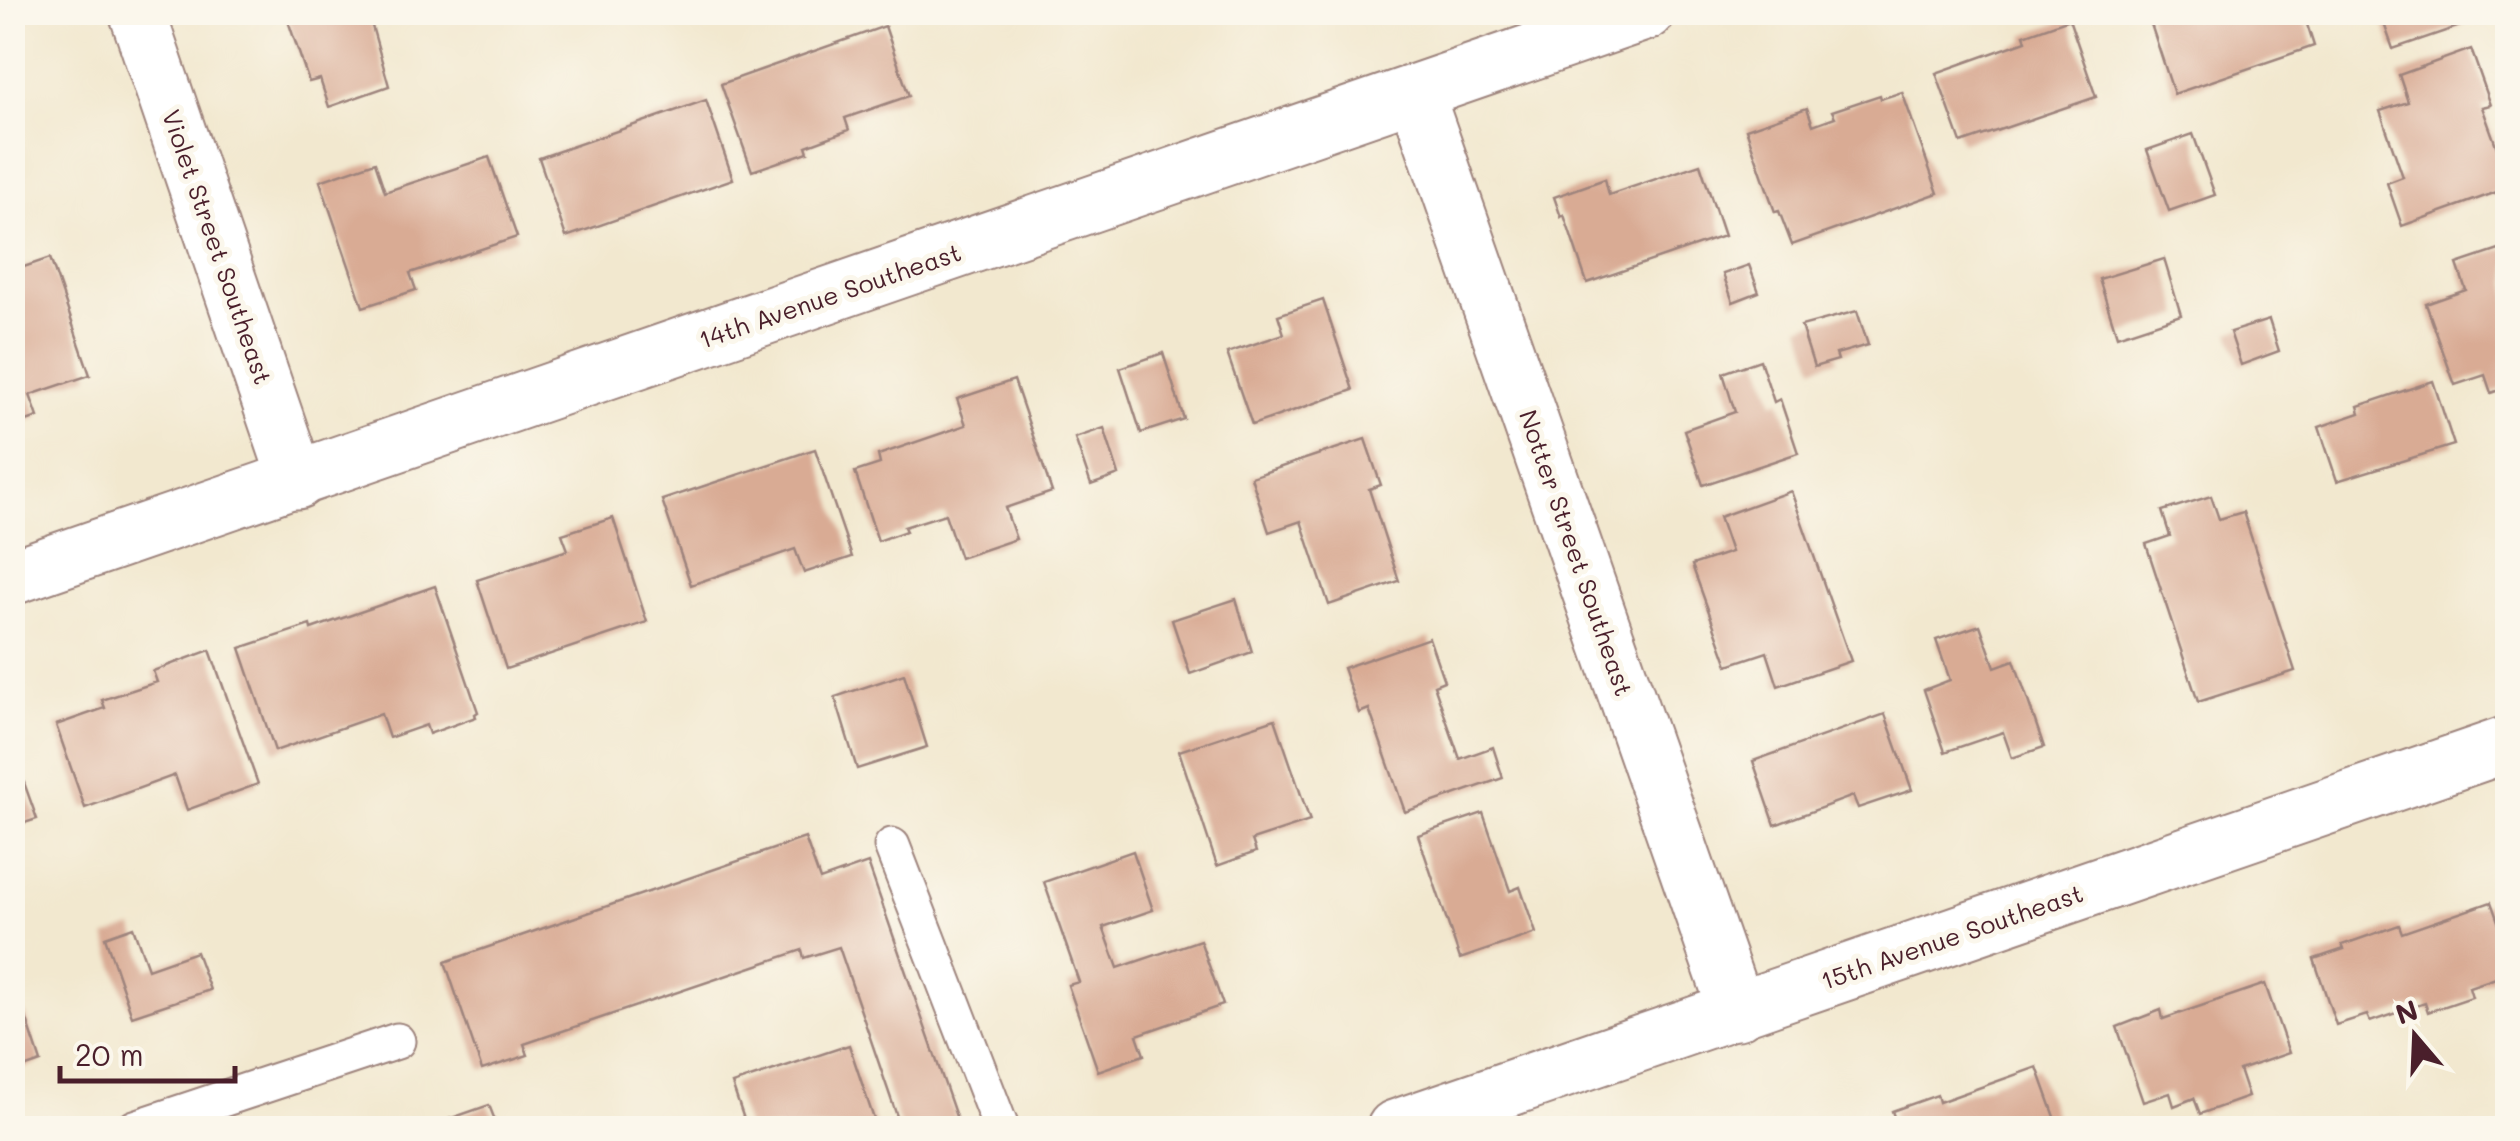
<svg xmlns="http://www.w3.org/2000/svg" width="2520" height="1141" viewBox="0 0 2520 1141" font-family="Mali,sans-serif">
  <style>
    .building { fill: #d9ab94 }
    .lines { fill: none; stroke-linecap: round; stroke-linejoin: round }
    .service-casing { stroke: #9e847d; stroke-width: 39 }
    .minor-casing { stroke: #9e847d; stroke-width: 59 }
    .service { stroke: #fff; stroke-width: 35 }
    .minor { stroke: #fff; stroke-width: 55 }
    .labels { text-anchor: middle; stroke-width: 10; stroke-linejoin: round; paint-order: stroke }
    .street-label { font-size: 25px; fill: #4a1f2b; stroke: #fbf7ec }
  </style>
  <rect width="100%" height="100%" fill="#fbf7ec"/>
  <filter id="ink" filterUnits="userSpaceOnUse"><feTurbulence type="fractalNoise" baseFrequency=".01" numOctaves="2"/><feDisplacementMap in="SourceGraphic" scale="20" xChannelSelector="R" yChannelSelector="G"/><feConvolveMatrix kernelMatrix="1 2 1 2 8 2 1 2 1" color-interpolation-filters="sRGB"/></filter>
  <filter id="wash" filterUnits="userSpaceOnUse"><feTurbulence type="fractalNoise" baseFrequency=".0048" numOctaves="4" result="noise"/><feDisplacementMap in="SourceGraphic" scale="40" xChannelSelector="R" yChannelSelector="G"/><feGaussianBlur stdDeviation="2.25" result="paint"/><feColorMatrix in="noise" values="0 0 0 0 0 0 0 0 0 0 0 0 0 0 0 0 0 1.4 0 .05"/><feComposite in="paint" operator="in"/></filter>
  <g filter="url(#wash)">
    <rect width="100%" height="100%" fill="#f2e8cf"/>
    <g id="blocks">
      <!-- building -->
      <g class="building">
        <path d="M 285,12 L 368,12 L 389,86 L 329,107 L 320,79 L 309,82 Z"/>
        <path d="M 2147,12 L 2303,12 L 2314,46 L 2174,94 Z"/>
        <path d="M 2380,12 L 2458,12 L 2463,25 L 2393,49 Z"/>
        <path d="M 2069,19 L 2096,97 L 1961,143 L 1936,73 L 2026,41 L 2024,35 Z"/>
        <path d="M 885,26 L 909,96 L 845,118 L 849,130 L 806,146 L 808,152 L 752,171 L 721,84 Z"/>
        <path d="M 2471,49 L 2491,105 L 2482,107 L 2508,178 L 2508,188 L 2402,226 L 2387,183 L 2403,177 L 2380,111 L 2408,102 L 2399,75 Z"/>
        <path d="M 1902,92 L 1938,193 L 1792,245 L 1779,211 L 1775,212 L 1746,129 L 1807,108 L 1813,125 L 1835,117 L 1832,111 L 1880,95 L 1881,99 Z"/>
        <path d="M 706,100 L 733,179 L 566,237 L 539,158 Z"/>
        <path d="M 2193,134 L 2215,195 L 2169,211 L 2147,150 Z"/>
        <path d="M 489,157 L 517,237 L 410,273 L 416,290 L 363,307 L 320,181 L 375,162 L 385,192 Z"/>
        <path d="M 1700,164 L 1724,236 L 1587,283 L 1564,215 L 1561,217 L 1554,197 L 1605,179 L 1609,195 Z"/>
        <path d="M 2508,247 L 2508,387 L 2491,393 L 2485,375 L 2455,385 L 2426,304 L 2466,290 L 2457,264 Z"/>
        <path d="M 50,258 L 90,375 L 30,395 L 38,417 L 12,426 L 12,271 Z"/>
        <path d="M 2164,259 L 2181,315 L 2117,336 L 2099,279 Z"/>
        <path d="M 1749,265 L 1759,292 L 1733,302 L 1723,274 Z"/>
        <path d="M 1323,300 L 1353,390 L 1252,425 L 1227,353 L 1284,334 L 1278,315 Z"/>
        <path d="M 1857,311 L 1868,345 L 1836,354 L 1838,360 L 1814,367 L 1801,326 Z"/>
        <path d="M 2269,320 L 2279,351 L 2241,365 L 2230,332 Z"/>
        <path d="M 1163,353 L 1184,419 L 1141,433 L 1120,368 Z"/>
        <path d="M 1760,360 L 1774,402 L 1780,399 L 1798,453 L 1703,485 L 1684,430 L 1735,412 L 1723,373 Z"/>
        <path d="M 1014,380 L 1052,492 L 1005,508 L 1016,539 L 960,558 L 945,514 L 904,527 L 906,531 L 878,541 L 855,472 L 880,464 L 878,455 L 966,425 L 957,399 Z"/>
        <path d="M 2433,381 L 2454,445 L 2337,481 L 2319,427 L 2360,413 L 2358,406 Z"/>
        <path d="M 1104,428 L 1119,475 L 1091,485 L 1075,438 Z"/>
        <path d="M 1365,439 L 1381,485 L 1369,489 L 1399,581 L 1329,605 L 1301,521 L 1269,532 L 1251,477 Z"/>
        <path d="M 815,449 L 852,557 L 804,573 L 795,549 L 691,585 L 662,500 Z"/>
        <path d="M 1791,491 L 1851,661 L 1778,686 L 1767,652 L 1728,665 L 1692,565 L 1731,552 L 1719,517 Z"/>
        <path d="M 2211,496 L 2219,519 L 2243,512 L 2295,671 L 2198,702 L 2146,544 L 2170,536 L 2162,511 Z"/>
        <path d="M 613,518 L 647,622 L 506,669 L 477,580 L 568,550 L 562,534 Z"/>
        <path d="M 435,586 L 478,712 L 475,714 L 476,717 L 429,734 L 426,725 L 389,738 L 381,714 L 275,751 L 240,648 L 310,625 L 311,629 Z"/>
        <path d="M 1236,599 L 1252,652 L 1190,674 L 1172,620 Z"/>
        <path d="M 1980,625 L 1995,667 L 2014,660 L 2044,747 L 2012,758 L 2003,732 L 1945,752 L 1924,690 L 1950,680 L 1936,640 Z"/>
        <path d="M 1429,638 L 1444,681 L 1434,685 L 1460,759 L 1493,747 L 1503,778 L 1405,812 L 1369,709 L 1359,713 L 1343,668 Z"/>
        <path d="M 210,650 L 258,784 L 187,810 L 175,775 L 85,808 L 56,725 L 105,708 L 102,700 L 157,682 L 153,671 Z"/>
        <path d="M 904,674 L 927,747 L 857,769 L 835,697 Z"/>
        <path d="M 1885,714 L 1912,790 L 1858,808 L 1853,796 L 1775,825 L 1753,761 Z"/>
        <path d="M 1275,719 L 1310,821 L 1252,840 L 1256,852 L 1217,866 L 1179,751 Z"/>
        <path d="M 12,749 L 37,819 L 12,827 Z"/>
        <path d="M 1483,813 L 1510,891 L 1520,887 L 1536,933 L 1460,959 L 1418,835 Z"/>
        <path d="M 805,838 L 820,880 L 868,863 L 960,1128 L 901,1128 L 839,947 L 804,958 L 802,950 L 524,1044 L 528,1055 L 482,1070 L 445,962 Z"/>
        <path d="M 1133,851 L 1153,910 L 1103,927 L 1118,968 L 1200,940 L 1223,1005 L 1137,1035 L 1144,1055 L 1098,1071 L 1068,985 L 1079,982 L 1044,882 Z"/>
        <path d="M 2491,902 L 2508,949 L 2508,974 L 2469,987 L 2472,997 L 2428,1012 L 2425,1003 L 2370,1022 L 2367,1015 L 2336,1025 L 2314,959 L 2344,949 L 2342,945 L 2399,925 L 2402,933 Z"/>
        <path d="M 133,927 L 148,969 L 196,952 L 210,990 L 132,1016 L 105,937 Z"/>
        <path d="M 2265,984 L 2289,1053 L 2239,1070 L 2248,1097 L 2200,1114 L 2194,1098 L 2174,1106 L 2170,1093 L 2143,1102 L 2117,1027 L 2161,1010 L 2163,1019 Z"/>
        <path d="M 24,1011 L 41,1062 L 12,1072 L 12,1015 Z"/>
        <path d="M 849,1045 L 877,1128 L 747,1128 L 732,1084 Z"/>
        <path d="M 2037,1067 L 2059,1128 L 1898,1128 L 1892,1111 L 1937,1095 L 1939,1102 Z"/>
        <path d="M 489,1105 L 498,1128 L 423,1128 Z"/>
      </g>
    </g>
  </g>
  <g filter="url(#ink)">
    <use href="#blocks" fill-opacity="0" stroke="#9e847d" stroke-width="2.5"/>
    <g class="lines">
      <!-- service casing -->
      <g class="service-casing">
        <g id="service">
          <path d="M 892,846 L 1001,1128"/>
          <path d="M 135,1128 L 397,1041"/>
        </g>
      </g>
      <!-- minor casing -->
      <g class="minor-casing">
        <g id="minor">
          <path d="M 137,12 L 297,481"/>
          <path d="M 1416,94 L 1737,1012"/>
          <path d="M 12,577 L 1647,12"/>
          <path d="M 1395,1128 L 2508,744"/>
        </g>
      </g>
      <!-- service -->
      <use href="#service" class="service"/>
      <!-- minor -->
      <use href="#minor" class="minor"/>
    </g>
  </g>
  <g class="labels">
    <!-- street labels -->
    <g class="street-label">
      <text transform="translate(217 247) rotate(71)" y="9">Violet Street Southeast</text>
      <text transform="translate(830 296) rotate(-19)" y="9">14th Avenue Southeast</text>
      <text transform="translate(1576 553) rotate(71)" y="9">Notter Street Southeast</text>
      <text transform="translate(1952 937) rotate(-19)" y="9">15th Avenue Southeast</text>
    </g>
  </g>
  <!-- margin -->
  <rect width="2520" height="1141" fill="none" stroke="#fbf7ec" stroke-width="50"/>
  <!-- north arrow -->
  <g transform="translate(2415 1036) rotate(341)" stroke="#fbf7ec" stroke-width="8" paint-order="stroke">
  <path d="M0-8L18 38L0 25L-18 38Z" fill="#4a1f2b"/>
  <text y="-15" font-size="28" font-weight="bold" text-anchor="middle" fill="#4a1f2b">N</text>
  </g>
  <!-- scale -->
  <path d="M60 1066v15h175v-15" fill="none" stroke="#4a1f2b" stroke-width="5"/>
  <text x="75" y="1066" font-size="30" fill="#4a1f2b" stroke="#fbf7ec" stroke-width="8" paint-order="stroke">20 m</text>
</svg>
